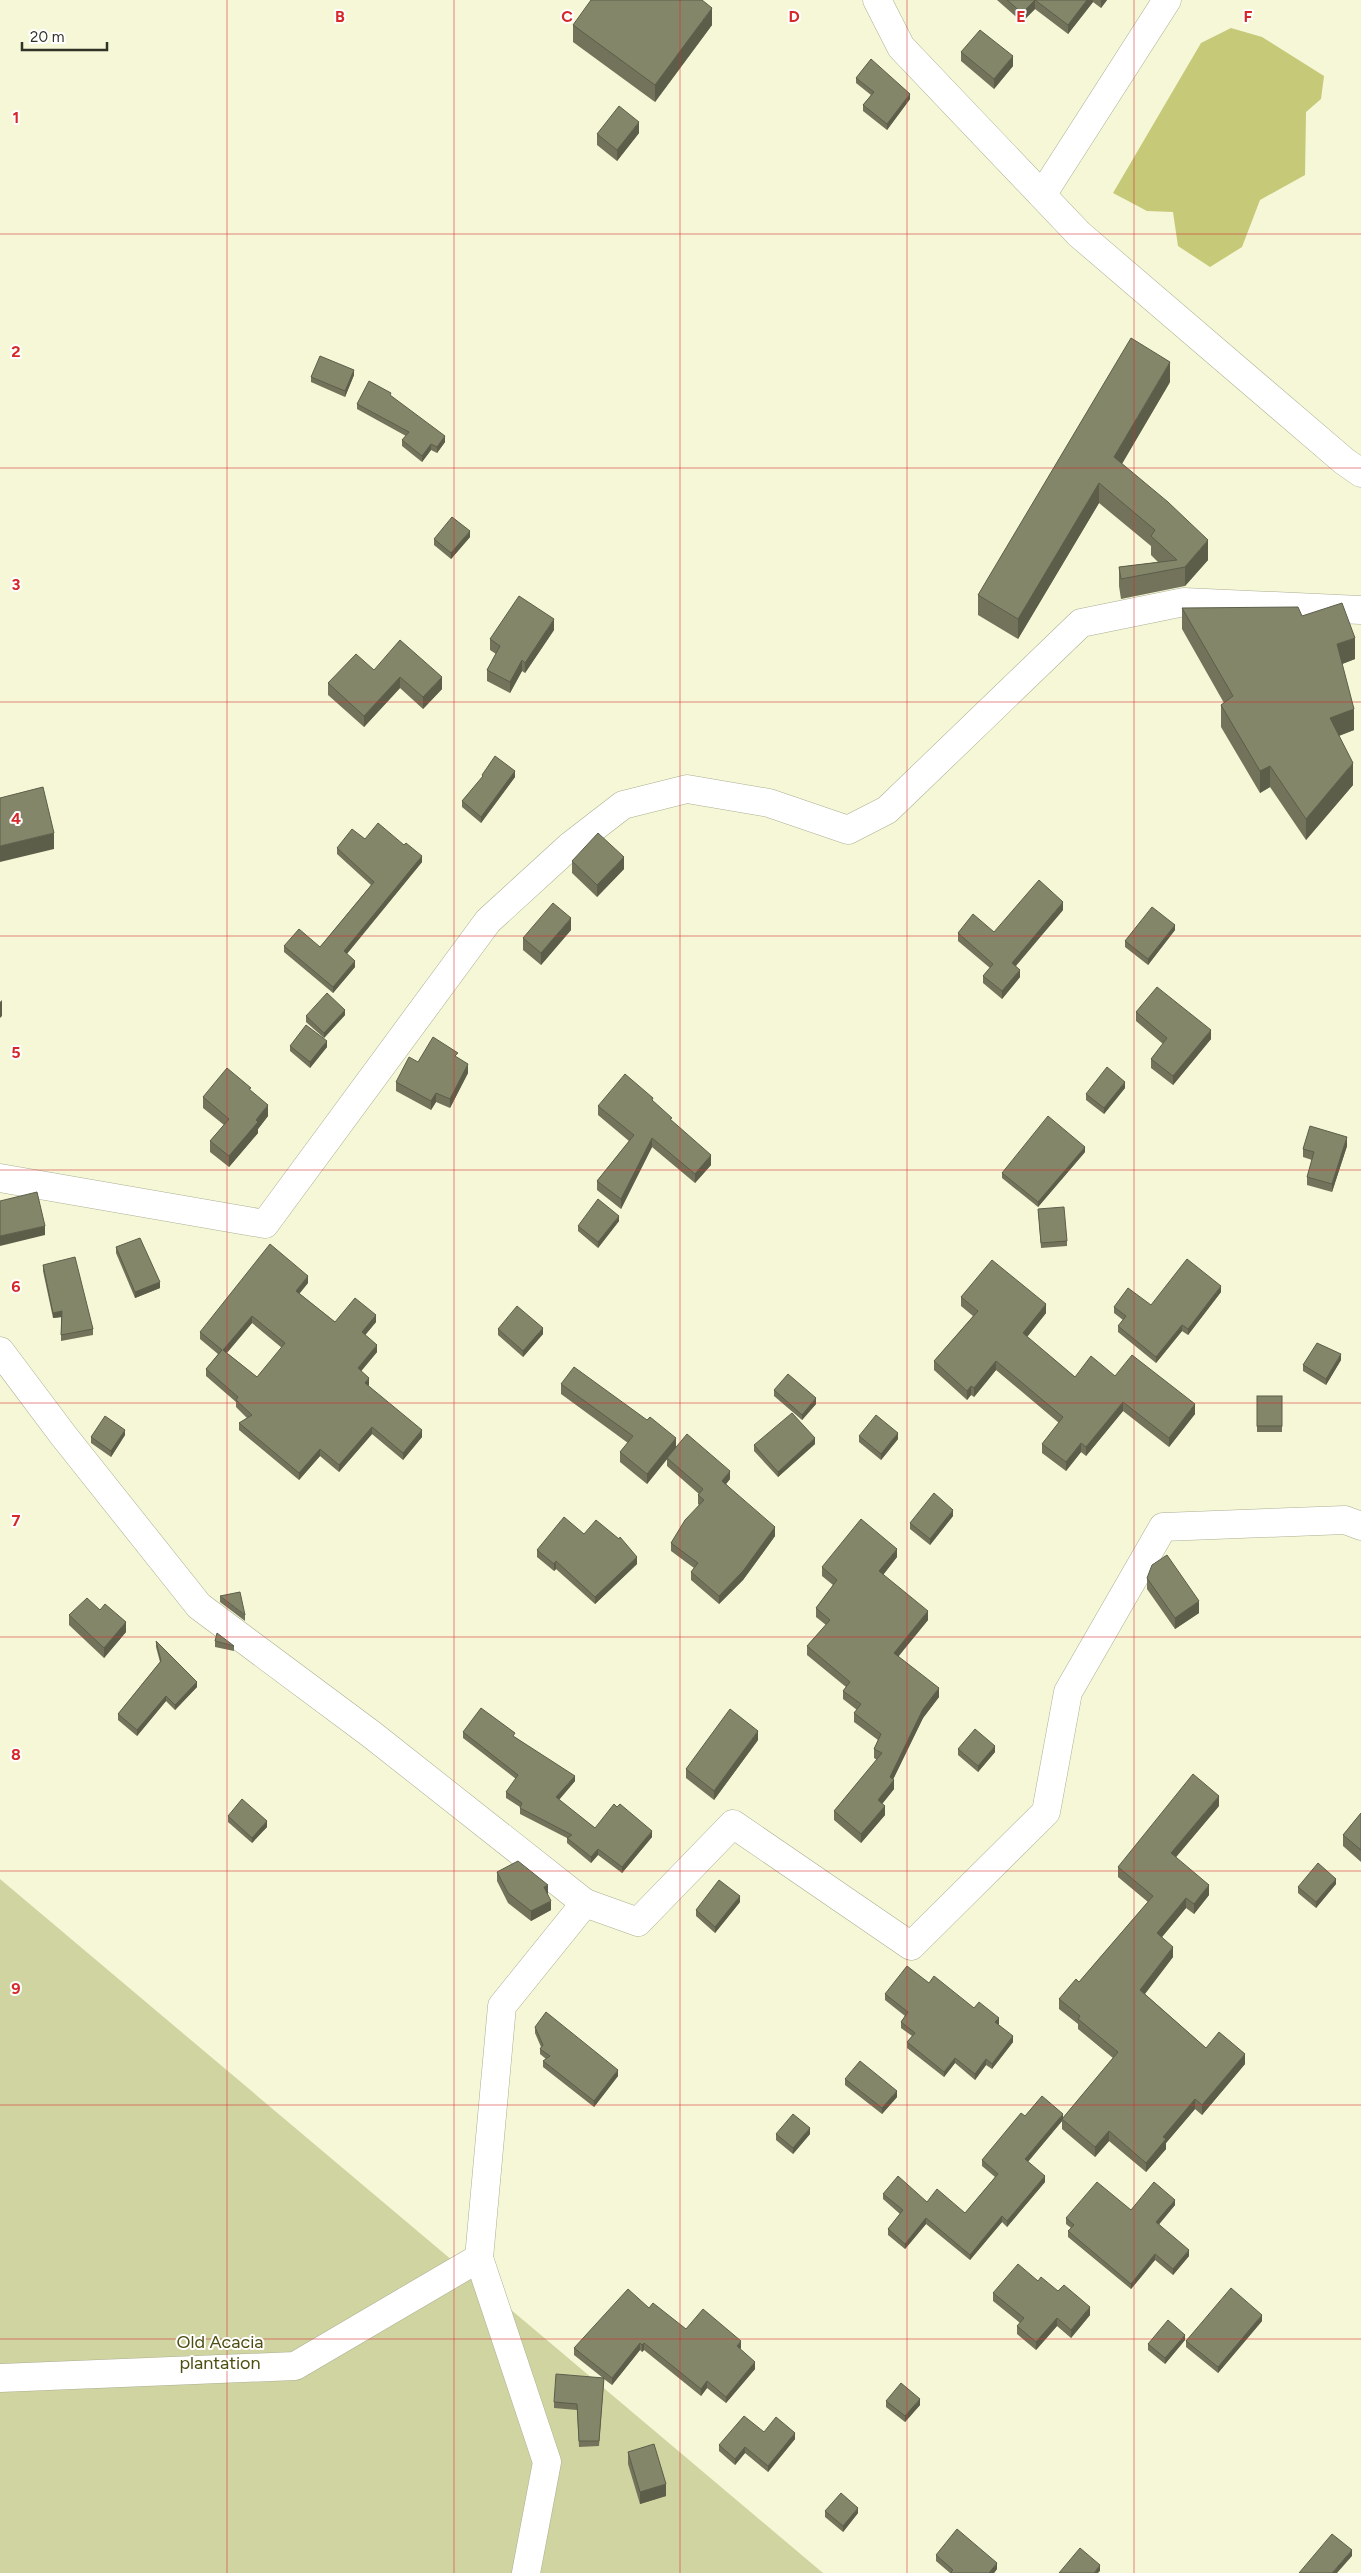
<svg xmlns="http://www.w3.org/2000/svg" width="1361" height="2573" viewBox="0 0 1361 2573" font-family="Figtree,sans-serif">
  <style>
    .green { fill: #d0d4a0 }
    .water { fill: #c5c978 }
    .lines { fill: none; stroke-linecap: round; stroke-linejoin: round }
    .minor-casing { stroke: #acaf91; stroke-width: 29 }
    .minor { stroke: #fff; stroke-width: 28 }
    .wall { fill: #72735a; fill-rule: evenodd }
    .shaded-wall { fill: #5c5e4a }
    .building { fill: #848669; stroke: #5c5e4a; fill-rule: evenodd }
    .grid { fill: none; stroke: #d62828; stroke-width: 1; stroke-opacity: 0.55 }
    .labels { text-anchor: middle; stroke-width: 4; stroke-linejoin: round; paint-order: stroke }
    .park-label { font-size: 18px; fill: #4c4e10; stroke: #fff }
    .grid-label { font-size: 16px; text-anchor: middle; font-weight: bold; fill: #d62828; stroke: #fff; stroke-width: 4; stroke-linejoin: round; paint-order: stroke }
  </style>
  <rect width="100%" height="100%" fill="#f5f7d7"/>
  <!-- green -->
  <path class="green" d="M 0,1879 L 823,2573 L 0,2573 Z"/>
  <!-- water -->
  <path class="water" d="M 1231,28 L 1262,37 L 1324,76 L 1321,99 L 1306,112 L 1305,175 L 1260,200 L 1242,247 L 1210,267 L 1178,246 L 1173,212 L 1147,211 L 1113,193 L 1201,43 Z"/>
  <g class="lines">
    <!-- minor casing -->
    <g class="minor-casing">
      <g id="minor">
        <path d="M 877,0 L 901,47 L 1079,234 L 1344,461 L 1361,473"/>
        <path d="M 1042,195 L 1167,0"/>
        <path d="M 0,1178 L 265,1224 L 488,921 L 570,846 L 623,805 L 687,789 L 769,803 L 848,830 L 887,810 L 1081,623 L 1184,602 L 1361,610"/>
        <path d="M 0,1351 L 63,1435 L 199,1606 L 371,1734 L 585,1903 L 502,2006 L 479,2258 L 547,2462 L 526,2573"/>
        <path d="M 585,1903 L 638,1922 L 733,1824 L 911,1946 L 1046,1812 L 1068,1692 L 1163,1527 L 1345,1520 L 1361,1526"/>
        <path d="M 0,2378 L 295,2366 L 479,2258"/>
      </g>
    </g>
    <!-- minor -->
    <use href="#minor" class="minor"/>
  </g>
  <!-- wall -->
  <g class="wall">
    <path d="M 997,0 L 1107,0 L 1101,8 L 1093,2 L 1068,34 L 1035,9 L 1022,22 Z"/>
    <path d="M 573,25 L 712,25 L 655,102 L 573,42 Z"/>
    <path d="M 961,52 L 1013,66 L 994,89 L 961,61 Z"/>
    <path d="M 856,78 L 910,99 L 887,130 L 863,111 L 863,105 L 871,95 L 856,83 Z"/>
    <path d="M 639,133 L 617,161 L 597,145 L 597,134 Z"/>
    <path d="M 354,375 L 345,397 L 311,382 L 311,377 Z"/>
    <path d="M 1170,382 L 1122,464 L 1208,560 L 1185,586 L 1121,599 L 1119,586 L 1119,567 L 1158,562 L 1151,555 L 1151,546 L 1099,503 L 1018,639 L 978,615 L 978,595 Z"/>
    <path d="M 391,396 L 445,442 L 437,453 L 431,450 L 422,462 L 402,446 L 402,440 L 406,436 L 357,409 L 357,404 Z"/>
    <path d="M 470,537 L 451,559 L 434,545 L 434,539 Z"/>
    <path d="M 1182,608 L 1302,616 L 1355,659 L 1342,664 L 1354,730 L 1339,736 L 1353,785 L 1306,840 L 1270,787 L 1260,793 L 1221,727 L 1221,705 L 1224,703 L 1182,629 Z"/>
    <path d="M 554,630 L 525,673 L 522,671 L 510,693 L 487,681 L 487,670 L 496,654 L 490,650 L 490,639 Z"/>
    <path d="M 374,670 L 442,689 L 423,709 L 400,688 L 364,727 L 328,695 L 328,683 Z"/>
    <path d="M 482,775 L 515,777 L 481,823 L 462,807 L 462,801 L 482,778 Z"/>
    <path d="M 365,839 L 422,862 L 347,954 L 355,967 L 333,993 L 284,952 L 284,946 L 320,947 L 371,885 L 337,854 L 337,848 Z"/>
    <path d="M 572,861 L 624,869 L 597,897 L 572,873 Z"/>
    <path d="M 1063,910 L 1016,966 L 1020,977 L 1002,999 L 983,983 L 983,976 L 990,968 L 958,941 L 958,933 L 994,932 Z"/>
    <path d="M 571,930 L 541,965 L 523,950 L 523,938 Z"/>
    <path d="M 1175,930 L 1148,965 L 1125,947 L 1125,941 Z"/>
    <path d="M 1136,1012 L 1211,1039 L 1173,1085 L 1151,1068 L 1151,1059 L 1163,1044 L 1136,1021 Z"/>
    <path d="M 345,1015 L 324,1038 L 306,1022 L 306,1016 Z"/>
    <path d="M 290,1046 L 327,1047 L 310,1068 L 290,1051 Z"/>
    <path d="M 458,1058 L 468,1073 L 450,1108 L 436,1102 L 431,1110 L 396,1091 L 396,1082 L 418,1062 Z"/>
    <path d="M 1125,1088 L 1104,1114 L 1086,1100 L 1086,1094 Z"/>
    <path d="M 251,1091 L 268,1116 L 258,1129 L 258,1133 L 229,1167 L 210,1152 L 210,1141 L 224,1125 L 203,1108 L 203,1097 Z"/>
    <path d="M 653,1101 L 711,1165 L 695,1183 L 652,1147 L 621,1209 L 597,1190 L 597,1181 L 629,1141 L 598,1115 L 598,1106 Z"/>
    <path d="M 1347,1146 L 1332,1192 L 1307,1185 L 1307,1177 L 1312,1160 L 1303,1157 L 1303,1149 Z"/>
    <path d="M 1085,1152 L 1038,1207 L 1002,1178 L 1002,1173 Z"/>
    <path d="M 1038,1209 L 1067,1241 L 1067,1246 L 1041,1248 Z"/>
    <path d="M 619,1221 L 598,1248 L 578,1231 L 578,1226 Z"/>
    <path d="M 116,1247 L 160,1288 L 135,1298 L 116,1253 Z"/>
    <path d="M 43,1265 L 93,1329 L 93,1335 L 61,1341 L 61,1317 L 53,1318 L 43,1271 Z"/>
    <path d="M 308,1283 L 299,1293 L 335,1322 L 376,1322 L 365,1335 L 377,1352 L 361,1371 L 369,1385 L 368,1386 L 422,1437 L 403,1460 L 372,1434 L 339,1472 L 320,1456 L 299,1480 L 239,1430 L 239,1423 L 247,1418 L 236,1407 L 236,1402 L 206,1376 L 206,1369 L 218,1354 L 200,1339 L 200,1332 ZM 252,1323 L 282,1348 L 257,1377 L 227,1353 Z"/>
    <path d="M 1221,1292 L 1188,1335 L 1182,1331 L 1156,1363 L 1118,1332 L 1118,1326 L 1123,1320 L 1114,1313 L 1114,1307 L 1151,1305 Z"/>
    <path d="M 961,1297 L 1046,1313 L 1027,1337 L 1075,1377 L 1115,1376 L 1195,1414 L 1169,1447 L 1123,1411 L 1086,1456 L 1081,1452 L 1066,1471 L 1042,1453 L 1042,1444 L 1059,1423 L 996,1370 L 974,1397 L 971,1395 L 967,1400 L 934,1370 L 934,1361 L 973,1316 L 961,1306 Z"/>
    <path d="M 498,1329 L 543,1334 L 523,1357 L 498,1335 Z"/>
    <path d="M 1341,1360 L 1326,1385 L 1303,1371 L 1303,1365 Z"/>
    <path d="M 561,1384 L 676,1448 L 730,1479 L 726,1484 L 775,1536 L 743,1580 L 719,1604 L 691,1580 L 691,1572 L 694,1568 L 671,1551 L 671,1543 L 699,1505 L 698,1504 L 698,1495 L 699,1494 L 667,1466 L 667,1459 L 647,1484 L 620,1462 L 620,1452 L 628,1443 L 561,1394 Z"/>
    <path d="M 774,1390 L 816,1404 L 802,1420 L 774,1396 Z"/>
    <rect x="1257" y="1396" width="25" height="36"/>
    <path d="M 125,1435 L 111,1457 L 91,1443 L 91,1437 Z"/>
    <path d="M 859,1436 L 898,1439 L 881,1460 L 859,1442 Z"/>
    <path d="M 815,1444 L 778,1477 L 754,1451 L 754,1445 Z"/>
    <path d="M 953,1516 L 930,1545 L 910,1529 L 910,1523 Z"/>
    <path d="M 584,1534 L 637,1564 L 595,1604 L 556,1569 L 554,1571 L 537,1557 L 537,1550 Z"/>
    <path d="M 897,1557 L 883,1575 L 928,1620 L 898,1656 L 939,1697 L 923,1718 L 893,1779 L 894,1789 L 882,1804 L 885,1815 L 861,1843 L 834,1820 L 834,1811 L 877,1760 L 874,1758 L 874,1749 L 878,1740 L 854,1722 L 854,1713 L 857,1710 L 843,1699 L 843,1691 L 846,1687 L 807,1655 L 807,1646 L 826,1625 L 816,1617 L 816,1608 L 833,1585 L 822,1576 L 822,1567 Z"/>
    <path d="M 1147,1578 L 1199,1613 L 1175,1629 L 1147,1589 Z"/>
    <path d="M 220,1596 L 245,1615 L 245,1621 L 220,1602 Z"/>
    <path d="M 100,1610 L 126,1632 L 104,1658 L 69,1625 L 69,1615 Z"/>
    <path d="M 156,1641 L 197,1687 L 175,1710 L 166,1701 L 137,1736 L 118,1720 L 118,1714 L 160,1662 L 156,1647 Z"/>
    <path d="M 215,1641 L 234,1646 L 234,1651 L 215,1647 Z"/>
    <path d="M 463,1732 L 515,1737 L 575,1781 L 559,1800 L 595,1828 L 652,1837 L 622,1873 L 598,1855 L 591,1863 L 567,1843 L 567,1838 L 520,1814 L 520,1807 L 506,1798 L 506,1792 L 516,1779 L 463,1738 Z"/>
    <path d="M 758,1740 L 714,1800 L 686,1778 L 686,1769 Z"/>
    <path d="M 958,1749 L 995,1752 L 978,1772 L 958,1755 Z"/>
    <path d="M 1219,1806 L 1176,1857 L 1209,1895 L 1194,1914 L 1186,1908 L 1162,1937 L 1173,1957 L 1145,1994 L 1206,2048 L 1245,2064 L 1202,2115 L 1195,2109 L 1166,2143 L 1166,2149 L 1146,2172 L 1109,2141 L 1095,2157 L 1062,2129 L 1062,2121 L 1028,2162 L 1045,2182 L 1007,2227 L 1002,2222 L 970,2260 L 926,2224 L 905,2249 L 888,2235 L 888,2229 L 900,2214 L 883,2199 L 883,2194 L 927,2202 L 965,2213 L 995,2177 L 982,2166 L 982,2160 L 1025,2116 L 1063,2118 L 1113,2058 L 1078,2029 L 1078,2024 L 1059,2009 L 1059,1999 L 1079,1982 L 1148,1902 L 1118,1877 L 1118,1867 Z"/>
    <path d="M 1361,1813 L 1361,1862 L 1343,1846 L 1343,1835 Z"/>
    <path d="M 228,1816 L 267,1827 L 252,1843 L 228,1822 Z"/>
    <path d="M 497,1872 L 548,1894 L 547,1894 L 551,1910 L 531,1921 L 508,1903 L 497,1881 Z"/>
    <path d="M 1336,1884 L 1316,1908 L 1298,1893 L 1298,1887 Z"/>
    <path d="M 740,1902 L 715,1933 L 696,1916 L 696,1910 Z"/>
    <path d="M 929,1983 L 974,2008 L 999,2024 L 998,2024 L 1013,2042 L 992,2069 L 986,2065 L 975,2080 L 955,2063 L 944,2077 L 907,2048 L 907,2042 L 912,2036 L 901,2028 L 901,2022 L 905,2016 L 885,2000 L 885,1994 Z"/>
    <path d="M 535,2027 L 618,2076 L 594,2107 L 543,2067 L 543,2061 L 546,2059 L 540,2054 L 540,2049 L 541,2047 L 535,2033 Z"/>
    <path d="M 845,2079 L 897,2097 L 882,2114 L 845,2085 Z"/>
    <path d="M 776,2134 L 810,2134 L 793,2154 L 776,2140 Z"/>
    <path d="M 1175,2205 L 1159,2224 L 1189,2256 L 1173,2275 L 1155,2260 L 1131,2289 L 1068,2237 L 1068,2231 L 1071,2228 L 1066,2224 L 1066,2218 Z"/>
    <path d="M 1038,2281 L 1058,2291 L 1090,2315 L 1071,2338 L 1057,2326 L 1036,2350 L 1017,2334 L 1017,2326 L 1020,2323 L 993,2301 L 993,2293 Z"/>
    <path d="M 649,2308 L 686,2329 L 741,2348 L 740,2349 L 755,2369 L 726,2403 L 707,2388 L 701,2396 L 644,2350 L 642,2352 L 640,2350 L 612,2385 L 604,2379 L 599,2446 L 579,2447 L 577,2410 L 554,2408 L 554,2402 L 603,2378 L 574,2355 L 574,2348 Z"/>
    <path d="M 1262,2321 L 1218,2373 L 1186,2347 L 1186,2341 Z"/>
    <path d="M 1185,2340 L 1165,2364 L 1148,2350 L 1148,2344 Z"/>
    <path d="M 886,2401 L 920,2405 L 905,2422 L 886,2407 Z"/>
    <path d="M 764,2432 L 795,2439 L 768,2472 L 745,2453 L 735,2465 L 719,2451 L 719,2445 Z"/>
    <path d="M 628,2452 L 666,2496 L 640,2504 L 628,2464 Z"/>
    <path d="M 825,2511 L 858,2513 L 843,2532 L 825,2517 Z"/>
    <path d="M 936,2555 L 997,2569 L 994,2573 L 950,2573 L 936,2561 Z"/>
  </g>
  <!-- shaded-wall -->
  <g class="shaded-wall">
    <path d="M 1035,0 L 1035,9 L 1022,22 L 1022,13 Z"/>
    <path d="M 1087,0 L 1093,0 L 1093,2 L 1068,34 L 1068,25 Z"/>
    <path d="M 1101,0 L 1107,0 L 1101,8 Z"/>
    <path d="M 712,8 L 712,25 L 655,102 L 655,85 Z"/>
    <path d="M 1013,56 L 1013,66 L 994,89 L 994,79 Z"/>
    <path d="M 910,94 L 910,99 L 887,130 L 887,124 Z"/>
    <path d="M 639,122 L 639,133 L 617,161 L 617,150 Z"/>
    <path d="M 1170,362 L 1170,382 L 1114,477 L 1114,457 Z"/>
    <path d="M 354,370 L 354,375 L 345,397 L 345,391 Z"/>
    <path d="M 445,436 L 445,442 L 437,453 L 437,447 Z"/>
    <path d="M 431,444 L 431,450 L 422,462 L 422,456 Z"/>
    <path d="M 1099,483 L 1099,503 L 1018,639 L 1018,619 Z"/>
    <path d="M 470,531 L 470,537 L 451,559 L 451,553 Z"/>
    <path d="M 1208,540 L 1208,560 L 1185,586 L 1185,567 Z"/>
    <path d="M 554,619 L 554,630 L 525,673 L 525,663 Z"/>
    <path d="M 1355,638 L 1355,659 L 1337,666 L 1337,644 Z"/>
    <path d="M 522,660 L 522,671 L 510,693 L 510,682 Z"/>
    <path d="M 400,677 L 400,688 L 364,727 L 364,716 Z"/>
    <path d="M 442,677 L 442,689 L 423,709 L 423,697 Z"/>
    <path d="M 1354,709 L 1354,730 L 1330,739 L 1330,718 Z"/>
    <path d="M 1353,763 L 1353,785 L 1306,840 L 1306,819 Z"/>
    <path d="M 1270,766 L 1270,787 L 1260,793 L 1260,771 Z"/>
    <path d="M 515,771 L 515,777 L 481,823 L 481,817 Z"/>
    <path d="M 54,833 L 54,849 L 0,862 L 0,846 Z"/>
    <path d="M 422,856 L 422,862 L 344,957 L 344,951 Z"/>
    <path d="M 624,857 L 624,869 L 597,897 L 597,885 Z"/>
    <path d="M 1063,902 L 1063,910 L 1012,970 L 1012,963 Z"/>
    <path d="M 571,918 L 571,930 L 541,965 L 541,953 Z"/>
    <path d="M 1175,925 L 1175,930 L 1148,965 L 1148,959 Z"/>
    <path d="M 355,961 L 355,967 L 333,993 L 333,987 Z"/>
    <path d="M 1020,970 L 1020,977 L 1002,999 L 1002,991 Z"/>
    <path d="M 2,1000 L 2,1016 L 0,1018 L 0,1002 Z"/>
    <path d="M 345,1010 L 345,1015 L 324,1038 L 324,1033 Z"/>
    <path d="M 1211,1030 L 1211,1039 L 1173,1085 L 1173,1076 Z"/>
    <path d="M 327,1041 L 327,1047 L 310,1068 L 310,1062 Z"/>
    <path d="M 468,1064 L 468,1073 L 450,1108 L 450,1099 Z"/>
    <path d="M 1125,1082 L 1125,1088 L 1104,1114 L 1104,1108 Z"/>
    <path d="M 436,1093 L 436,1102 L 431,1110 L 431,1101 Z"/>
    <path d="M 268,1105 L 268,1116 L 258,1129 L 258,1133 L 229,1167 L 229,1156 L 256,1120 Z"/>
    <path d="M 1347,1137 L 1347,1146 L 1332,1192 L 1332,1184 Z"/>
    <path d="M 652,1138 L 652,1147 L 621,1209 L 621,1199 Z"/>
    <path d="M 1085,1147 L 1085,1152 L 1038,1207 L 1038,1202 Z"/>
    <path d="M 711,1155 L 711,1165 L 695,1183 L 695,1174 Z"/>
    <path d="M 619,1216 L 619,1221 L 598,1248 L 598,1242 Z"/>
    <path d="M 45,1226 L 45,1235 L 0,1246 L 0,1236 Z"/>
    <path d="M 308,1276 L 308,1283 L 296,1298 L 296,1291 Z"/>
    <path d="M 160,1282 L 160,1288 L 135,1298 L 135,1292 Z"/>
    <path d="M 1221,1286 L 1221,1292 L 1188,1335 L 1188,1329 Z"/>
    <path d="M 1046,1304 L 1046,1313 L 1023,1342 L 1023,1333 Z"/>
    <path d="M 62,1311 L 62,1317 L 53,1318 L 53,1313 Z"/>
    <path d="M 376,1315 L 376,1322 L 362,1339 L 362,1332 Z"/>
    <path d="M 252,1316 L 252,1323 L 223,1357 L 223,1350 Z"/>
    <path d="M 1182,1325 L 1182,1331 L 1156,1363 L 1156,1357 Z"/>
    <path d="M 543,1328 L 543,1334 L 523,1357 L 523,1351 Z"/>
    <path d="M 377,1345 L 377,1352 L 358,1375 L 358,1368 Z"/>
    <path d="M 1341,1354 L 1341,1360 L 1326,1385 L 1326,1379 Z"/>
    <path d="M 996,1361 L 996,1370 L 974,1397 L 974,1388 Z"/>
    <path d="M 369,1378 L 369,1385 L 365,1390 L 365,1383 Z"/>
    <path d="M 971,1386 L 971,1395 L 967,1400 L 967,1391 Z"/>
    <path d="M 816,1398 L 816,1404 L 802,1420 L 802,1415 Z"/>
    <path d="M 1123,1402 L 1123,1411 L 1086,1456 L 1086,1447 Z"/>
    <path d="M 1195,1404 L 1195,1414 L 1169,1447 L 1169,1438 Z"/>
    <path d="M 372,1427 L 372,1434 L 339,1472 L 339,1465 Z"/>
    <path d="M 125,1430 L 125,1435 L 111,1457 L 111,1451 Z"/>
    <path d="M 422,1430 L 422,1437 L 403,1460 L 403,1453 Z"/>
    <path d="M 898,1433 L 898,1439 L 881,1460 L 881,1454 Z"/>
    <path d="M 676,1438 L 676,1448 L 647,1484 L 647,1474 Z"/>
    <path d="M 815,1438 L 815,1444 L 778,1477 L 778,1472 Z"/>
    <path d="M 1081,1443 L 1081,1452 L 1066,1471 L 1066,1462 Z"/>
    <path d="M 320,1449 L 320,1456 L 299,1480 L 299,1473 Z"/>
    <path d="M 730,1471 L 730,1479 L 722,1489 L 722,1481 Z"/>
    <path d="M 953,1510 L 953,1516 L 930,1545 L 930,1539 Z"/>
    <path d="M 775,1527 L 775,1536 L 743,1580 L 719,1604 L 719,1596 Z"/>
    <path d="M 897,1549 L 897,1557 L 879,1580 L 879,1571 Z"/>
    <path d="M 637,1557 L 637,1564 L 595,1604 L 595,1597 Z"/>
    <path d="M 556,1561 L 556,1569 L 554,1571 L 554,1564 Z"/>
    <path d="M 1199,1601 L 1199,1613 L 1175,1629 L 1175,1618 Z"/>
    <path d="M 928,1611 L 928,1620 L 894,1662 L 894,1653 Z"/>
    <path d="M 126,1622 L 126,1632 L 104,1658 L 104,1648 Z"/>
    <path d="M 197,1682 L 197,1687 L 175,1710 L 175,1705 Z"/>
    <path d="M 939,1688 L 939,1697 L 923,1718 L 890,1786 L 890,1777 L 923,1709 Z"/>
    <path d="M 166,1696 L 166,1701 L 137,1736 L 137,1730 Z"/>
    <path d="M 758,1731 L 758,1740 L 714,1800 L 714,1791 Z"/>
    <path d="M 995,1746 L 995,1752 L 978,1772 L 978,1766 Z"/>
    <path d="M 575,1776 L 575,1781 L 556,1803 L 556,1797 Z"/>
    <path d="M 894,1780 L 894,1789 L 878,1809 L 878,1800 Z"/>
    <path d="M 1219,1796 L 1219,1806 L 1171,1863 L 1171,1853 Z"/>
    <path d="M 885,1806 L 885,1815 L 861,1843 L 861,1834 Z"/>
    <path d="M 267,1821 L 267,1827 L 252,1843 L 252,1838 Z"/>
    <path d="M 652,1831 L 652,1837 L 622,1873 L 622,1867 Z"/>
    <path d="M 598,1849 L 598,1855 L 591,1863 L 591,1857 Z"/>
    <path d="M 1336,1879 L 1336,1884 L 1316,1908 L 1316,1902 Z"/>
    <path d="M 548,1885 L 548,1894 L 544,1896 L 544,1887 Z"/>
    <path d="M 1209,1885 L 1209,1895 L 1194,1914 L 1194,1904 Z"/>
    <path d="M 740,1896 L 740,1902 L 715,1933 L 715,1927 Z"/>
    <path d="M 1186,1898 L 1186,1908 L 1157,1943 L 1157,1933 Z"/>
    <path d="M 551,1901 L 551,1910 L 531,1921 L 531,1911 Z"/>
    <path d="M 1173,1947 L 1173,1957 L 1140,2000 L 1140,1990 Z"/>
    <path d="M 999,2018 L 999,2024 L 995,2028 L 995,2022 Z"/>
    <path d="M 1013,2036 L 1013,2042 L 992,2069 L 992,2064 Z"/>
    <path d="M 1245,2054 L 1245,2064 L 1202,2115 L 1202,2105 Z"/>
    <path d="M 955,2058 L 955,2063 L 944,2077 L 944,2072 Z"/>
    <path d="M 986,2059 L 986,2065 L 975,2080 L 975,2074 Z"/>
    <path d="M 618,2070 L 618,2076 L 594,2107 L 594,2101 Z"/>
    <path d="M 897,2091 L 897,2097 L 882,2114 L 882,2108 Z"/>
    <path d="M 1195,2099 L 1195,2109 L 1166,2143 L 1166,2149 L 1146,2172 L 1146,2163 L 1163,2137 Z"/>
    <path d="M 1063,2114 L 1063,2119 L 1062,2119 L 1062,2121 L 1025,2165 L 1025,2159 Z"/>
    <path d="M 810,2128 L 810,2134 L 793,2154 L 793,2148 Z"/>
    <path d="M 1109,2131 L 1109,2141 L 1095,2157 L 1095,2147 Z"/>
    <path d="M 1045,2176 L 1045,2182 L 1007,2227 L 1007,2221 Z"/>
    <path d="M 1175,2200 L 1175,2205 L 1156,2228 L 1156,2222 Z"/>
    <path d="M 1002,2216 L 1002,2222 L 970,2260 L 970,2255 Z"/>
    <path d="M 926,2218 L 926,2224 L 905,2249 L 905,2244 Z"/>
    <path d="M 1189,2250 L 1189,2256 L 1173,2275 L 1173,2269 Z"/>
    <path d="M 1155,2254 L 1155,2260 L 1131,2289 L 1131,2284 Z"/>
    <path d="M 1090,2307 L 1090,2315 L 1071,2338 L 1071,2330 Z"/>
    <path d="M 1262,2315 L 1262,2321 L 1218,2373 L 1218,2367 Z"/>
    <path d="M 1057,2318 L 1057,2326 L 1036,2350 L 1036,2342 Z"/>
    <path d="M 1185,2335 L 1185,2340 L 1165,2364 L 1165,2358 Z"/>
    <path d="M 741,2341 L 741,2348 L 737,2353 L 737,2346 Z"/>
    <path d="M 640,2343 L 640,2350 L 612,2385 L 612,2378 Z"/>
    <path d="M 644,2343 L 644,2350 L 642,2352 L 642,2345 Z"/>
    <path d="M 755,2362 L 755,2369 L 726,2403 L 726,2397 Z"/>
    <path d="M 707,2381 L 707,2388 L 701,2396 L 701,2389 Z"/>
    <path d="M 920,2399 L 920,2405 L 905,2422 L 905,2416 Z"/>
    <path d="M 795,2433 L 795,2439 L 768,2472 L 768,2466 Z"/>
    <path d="M 745,2447 L 745,2453 L 735,2465 L 735,2459 Z"/>
    <path d="M 666,2484 L 666,2496 L 640,2504 L 640,2492 Z"/>
    <path d="M 858,2508 L 858,2513 L 843,2532 L 843,2526 Z"/>
    <path d="M 1352,2550 L 1352,2556 L 1337,2573 L 1332,2573 Z"/>
    <path d="M 997,2563 L 997,2569 L 994,2573 L 989,2573 Z"/>
    <path d="M 1100,2565 L 1100,2571 L 1098,2573 L 1094,2573 Z"/>
  </g>
  <!-- building -->
  <g class="building">
    <path d="M 591,0 L 702,0 L 712,8 L 655,85 L 573,25 Z"/>
    <path d="M 1007,0 L 1035,0 L 1022,13 Z"/>
    <path d="M 1035,0 L 1087,0 L 1068,25 Z"/>
    <path d="M 980,30 L 1013,56 L 994,79 L 961,52 Z"/>
    <path d="M 871,59 L 910,94 L 887,124 L 863,105 L 874,92 L 856,78 Z"/>
    <path d="M 619,106 L 639,122 L 617,150 L 597,134 Z"/>
    <path d="M 1131,338 L 1170,362 L 1114,457 L 1168,502 L 1208,540 L 1185,567 L 1121,579 L 1119,567 L 1177,560 L 1151,536 L 1155,530 L 1099,483 L 1018,619 L 978,595 Z"/>
    <path d="M 320,356 L 354,370 L 345,391 L 311,377 Z"/>
    <path d="M 369,381 L 391,393 L 390,395 L 445,436 L 437,447 L 431,444 L 422,456 L 402,440 L 409,432 L 357,404 Z"/>
    <path d="M 452,517 L 470,531 L 451,553 L 434,539 Z"/>
    <path d="M 519,596 L 554,619 L 525,663 L 522,660 L 510,682 L 487,670 L 500,646 L 490,639 Z"/>
    <path d="M 1342,603 L 1355,638 L 1337,644 L 1354,709 L 1330,718 L 1353,763 L 1306,819 L 1270,766 L 1260,771 L 1221,705 L 1233,696 L 1182,608 L 1298,607 L 1302,616 Z"/>
    <path d="M 400,640 L 442,677 L 423,697 L 400,677 L 364,716 L 328,683 L 356,654 L 374,670 Z"/>
    <path d="M 495,756 L 515,771 L 481,817 L 462,801 L 483,776 L 482,775 Z"/>
    <path d="M 43,787 L 54,833 L 0,846 L 0,798 Z"/>
    <path d="M 378,823 L 404,845 L 406,843 L 422,856 L 344,951 L 355,961 L 333,987 L 284,946 L 299,929 L 320,947 L 374,882 L 337,848 L 352,829 L 365,839 Z"/>
    <path d="M 598,833 L 624,857 L 597,885 L 572,861 Z"/>
    <path d="M 1039,880 L 1063,902 L 1012,963 L 1020,970 L 1002,991 L 983,976 L 993,964 L 958,933 L 973,914 L 994,932 Z"/>
    <path d="M 553,903 L 571,918 L 541,953 L 523,938 Z"/>
    <path d="M 1152,907 L 1175,925 L 1148,959 L 1125,941 Z"/>
    <path d="M 1157,987 L 1211,1030 L 1173,1076 L 1151,1059 L 1167,1038 L 1136,1012 Z"/>
    <path d="M 327,993 L 345,1010 L 324,1033 L 306,1016 Z"/>
    <path d="M 306,1025 L 327,1041 L 310,1062 L 290,1046 Z"/>
    <path d="M 433,1037 L 458,1053 L 455,1056 L 468,1064 L 450,1099 L 436,1093 L 431,1101 L 396,1082 L 409,1057 L 418,1062 Z"/>
    <path d="M 1107,1067 L 1125,1082 L 1104,1108 L 1086,1094 Z"/>
    <path d="M 227,1068 L 251,1088 L 249,1089 L 268,1105 L 256,1120 L 258,1122 L 229,1156 L 210,1141 L 229,1119 L 203,1097 Z"/>
    <path d="M 625,1074 L 653,1098 L 652,1100 L 672,1118 L 670,1119 L 711,1155 L 695,1174 L 652,1138 L 621,1199 L 597,1181 L 634,1135 L 598,1106 Z"/>
    <path d="M 1048,1116 L 1085,1147 L 1038,1202 L 1002,1173 Z"/>
    <path d="M 1310,1126 L 1347,1137 L 1332,1184 L 1307,1177 L 1314,1152 L 1303,1149 Z"/>
    <path d="M 37,1192 L 45,1226 L 0,1236 L 0,1201 Z"/>
    <path d="M 598,1199 L 619,1216 L 598,1242 L 578,1226 Z"/>
    <path d="M 1064,1207 L 1067,1241 L 1041,1243 L 1038,1209 Z"/>
    <path d="M 140,1238 L 160,1282 L 135,1292 L 116,1247 Z"/>
    <path d="M 270,1244 L 308,1276 L 296,1291 L 335,1322 L 355,1298 L 376,1315 L 362,1332 L 377,1345 L 358,1368 L 369,1378 L 365,1383 L 422,1430 L 403,1453 L 372,1427 L 339,1465 L 320,1449 L 299,1473 L 239,1423 L 252,1415 L 236,1400 L 238,1397 L 206,1369 L 222,1350 L 200,1332 ZM 252,1316 L 285,1343 L 257,1377 L 223,1350 Z"/>
    <path d="M 75,1257 L 93,1329 L 61,1335 L 62,1311 L 53,1313 L 43,1265 Z"/>
    <path d="M 1187,1259 L 1221,1286 L 1188,1329 L 1182,1325 L 1156,1357 L 1118,1326 L 1126,1316 L 1114,1307 L 1128,1288 L 1151,1305 Z"/>
    <path d="M 992,1260 L 1046,1304 L 1023,1333 L 1075,1377 L 1091,1356 L 1115,1376 L 1132,1355 L 1195,1404 L 1169,1438 L 1123,1402 L 1086,1447 L 1081,1443 L 1066,1462 L 1042,1444 L 1063,1417 L 996,1361 L 974,1388 L 971,1386 L 967,1391 L 934,1361 L 978,1311 L 961,1297 Z"/>
    <path d="M 517,1306 L 543,1328 L 523,1351 L 498,1329 Z"/>
    <path d="M 1317,1343 L 1341,1354 L 1326,1379 L 1303,1365 Z"/>
    <path d="M 574,1367 L 647,1420 L 650,1417 L 676,1438 L 647,1474 L 620,1452 L 633,1436 L 561,1384 Z"/>
    <path d="M 788,1374 L 816,1398 L 802,1415 L 774,1390 Z"/>
    <rect x="1257" y="1396" width="25" height="30"/>
    <path d="M 792,1413 L 815,1438 L 778,1472 L 754,1445 Z"/>
    <path d="M 876,1415 L 898,1433 L 881,1454 L 859,1436 Z"/>
    <path d="M 105,1416 L 125,1430 L 111,1451 L 91,1437 Z"/>
    <path d="M 687,1434 L 730,1471 L 722,1481 L 775,1527 L 743,1571 L 719,1596 L 691,1572 L 698,1563 L 671,1543 L 685,1520 L 704,1500 L 698,1495 L 703,1489 L 667,1458 Z"/>
    <path d="M 934,1493 L 953,1510 L 930,1539 L 910,1523 Z"/>
    <path d="M 564,1517 L 584,1534 L 596,1520 L 619,1539 L 620,1537 L 637,1557 L 595,1597 L 556,1561 L 554,1564 L 537,1550 Z"/>
    <path d="M 861,1519 L 897,1549 L 879,1571 L 928,1611 L 894,1653 L 939,1688 L 923,1709 L 890,1777 L 894,1780 L 878,1800 L 885,1806 L 861,1834 L 834,1811 L 882,1753 L 874,1749 L 881,1734 L 854,1713 L 861,1704 L 843,1691 L 850,1682 L 807,1646 L 830,1620 L 816,1608 L 837,1580 L 822,1567 Z"/>
    <path d="M 1167,1555 L 1199,1601 L 1175,1618 L 1147,1578 L 1152,1565 Z"/>
    <path d="M 240,1592 L 245,1615 L 220,1596 Z"/>
    <path d="M 87,1598 L 100,1610 L 105,1604 L 126,1622 L 104,1648 L 69,1615 Z"/>
    <path d="M 217,1633 L 234,1646 L 215,1641 Z"/>
    <path d="M 156,1641 L 197,1682 L 175,1705 L 166,1696 L 137,1730 L 118,1714 L 161,1661 Z"/>
    <path d="M 481,1708 L 515,1733 L 513,1736 L 575,1776 L 556,1797 L 595,1828 L 614,1804 L 617,1807 L 620,1804 L 652,1831 L 622,1867 L 598,1849 L 591,1857 L 567,1838 L 572,1835 L 520,1808 L 522,1803 L 506,1792 L 518,1775 L 463,1732 Z"/>
    <path d="M 730,1709 L 758,1731 L 714,1791 L 686,1769 Z"/>
    <path d="M 975,1729 L 995,1746 L 978,1766 L 958,1749 Z"/>
    <path d="M 1193,1774 L 1219,1796 L 1171,1853 L 1209,1885 L 1194,1904 L 1186,1898 L 1157,1933 L 1173,1947 L 1140,1990 L 1206,2048 L 1219,2032 L 1245,2054 L 1202,2105 L 1195,2099 L 1163,2137 L 1166,2139 L 1146,2163 L 1109,2131 L 1095,2147 L 1062,2119 L 1118,2052 L 1078,2019 L 1080,2016 L 1059,1999 L 1076,1979 L 1079,1982 L 1153,1896 L 1118,1867 Z"/>
    <path d="M 242,1799 L 267,1821 L 252,1838 L 228,1816 Z"/>
    <path d="M 1361,1813 L 1361,1850 L 1343,1835 Z"/>
    <path d="M 518,1861 L 548,1885 L 544,1887 L 551,1901 L 531,1911 L 508,1893 L 497,1872 Z"/>
    <path d="M 1318,1863 L 1336,1879 L 1316,1902 L 1298,1887 Z"/>
    <path d="M 719,1880 L 740,1896 L 715,1927 L 696,1910 Z"/>
    <path d="M 907,1966 L 929,1983 L 934,1976 L 974,2008 L 979,2002 L 999,2018 L 995,2022 L 1013,2036 L 992,2064 L 986,2059 L 975,2074 L 955,2058 L 944,2072 L 907,2042 L 915,2033 L 901,2022 L 908,2012 L 885,1994 Z"/>
    <path d="M 546,2012 L 618,2070 L 594,2101 L 543,2061 L 550,2056 L 540,2049 L 543,2045 L 535,2027 Z"/>
    <path d="M 860,2061 L 897,2091 L 882,2108 L 845,2079 Z"/>
    <path d="M 1042,2096 L 1063,2114 L 1025,2159 L 1045,2176 L 1007,2221 L 1002,2216 L 970,2255 L 926,2218 L 905,2244 L 888,2229 L 903,2210 L 883,2194 L 898,2176 L 927,2202 L 937,2189 L 965,2213 L 998,2174 L 982,2160 L 1021,2113 L 1025,2116 Z"/>
    <path d="M 793,2114 L 810,2128 L 793,2148 L 776,2134 Z"/>
    <path d="M 1097,2182 L 1131,2210 L 1154,2182 L 1175,2200 L 1156,2222 L 1189,2250 L 1173,2269 L 1155,2254 L 1131,2284 L 1068,2231 L 1074,2225 L 1066,2218 Z"/>
    <path d="M 1018,2264 L 1038,2281 L 1041,2277 L 1058,2291 L 1064,2285 L 1090,2307 L 1071,2330 L 1057,2318 L 1036,2342 L 1017,2326 L 1024,2318 L 993,2293 Z"/>
    <path d="M 1231,2288 L 1262,2315 L 1218,2367 L 1186,2341 Z"/>
    <path d="M 628,2289 L 649,2308 L 653,2303 L 686,2329 L 703,2309 L 741,2341 L 737,2346 L 755,2362 L 726,2397 L 707,2381 L 701,2389 L 644,2343 L 642,2345 L 640,2343 L 612,2378 L 574,2348 Z"/>
    <path d="M 1168,2320 L 1185,2335 L 1165,2358 L 1148,2344 Z"/>
    <path d="M 556,2374 L 604,2378 L 599,2441 L 579,2441 L 577,2404 L 554,2402 Z"/>
    <path d="M 901,2383 L 920,2399 L 905,2416 L 886,2401 Z"/>
    <path d="M 744,2416 L 764,2432 L 776,2417 L 795,2433 L 768,2466 L 745,2447 L 735,2459 L 719,2445 Z"/>
    <path d="M 654,2444 L 666,2484 L 640,2492 L 628,2452 Z"/>
    <path d="M 841,2493 L 858,2508 L 843,2526 L 825,2511 Z"/>
    <path d="M 957,2529 L 997,2563 L 989,2573 L 952,2573 L 951,2572 L 953,2570 L 936,2555 Z"/>
    <path d="M 1332,2534 L 1352,2550 L 1332,2573 L 1299,2573 Z"/>
    <path d="M 1080,2548 L 1100,2565 L 1094,2573 L 1059,2573 Z"/>
  </g>
  <!-- grid -->
  <path class="grid" d="M 227,0 L 227,2573M 454,0 L 454,2573M 680,0 L 680,2573M 907,0 L 907,2573M 1134,0 L 1134,2573M 0,234 L 1361,234M 0,468 L 1361,468M 0,702 L 1361,702M 0,936 L 1361,936M 0,1170 L 1361,1170M 0,1403 L 1361,1403M 0,1637 L 1361,1637M 0,1871 L 1361,1871M 0,2105 L 1361,2105M 0,2339 L 1361,2339"/>
  <g class="labels">
    <!-- park labels -->
    <g class="park-label">
      <text x="220" y="2348">Old Acacia<tspan x="220" dy="21">plantation</tspan></text>
    </g>
  </g>
  <g class="grid-label">
    <text x="340" y="22">B</text>
    <text x="567" y="22">C</text>
    <text x="794" y="22">D</text>
    <text x="1021" y="22">E</text>
    <text x="1248" y="22">F</text>
    <text x="16" y="123">1</text>
    <text x="16" y="357">2</text>
    <text x="16" y="590">3</text>
    <text x="16" y="824">4</text>
    <text x="16" y="1058">5</text>
    <text x="16" y="1292">6</text>
    <text x="16" y="1526">7</text>
    <text x="16" y="1760">8</text>
    <text x="16" y="1994">9</text>
  </g>
  <!-- scale -->
  <path d="M22 42v8h85v-8" fill="none" stroke="#323327" stroke-width="2.5"/>
  <text x="30" y="42" font-size="15" fill="#323327" stroke="#ffffff" stroke-width="4" paint-order="stroke">20 m</text>
</svg>
